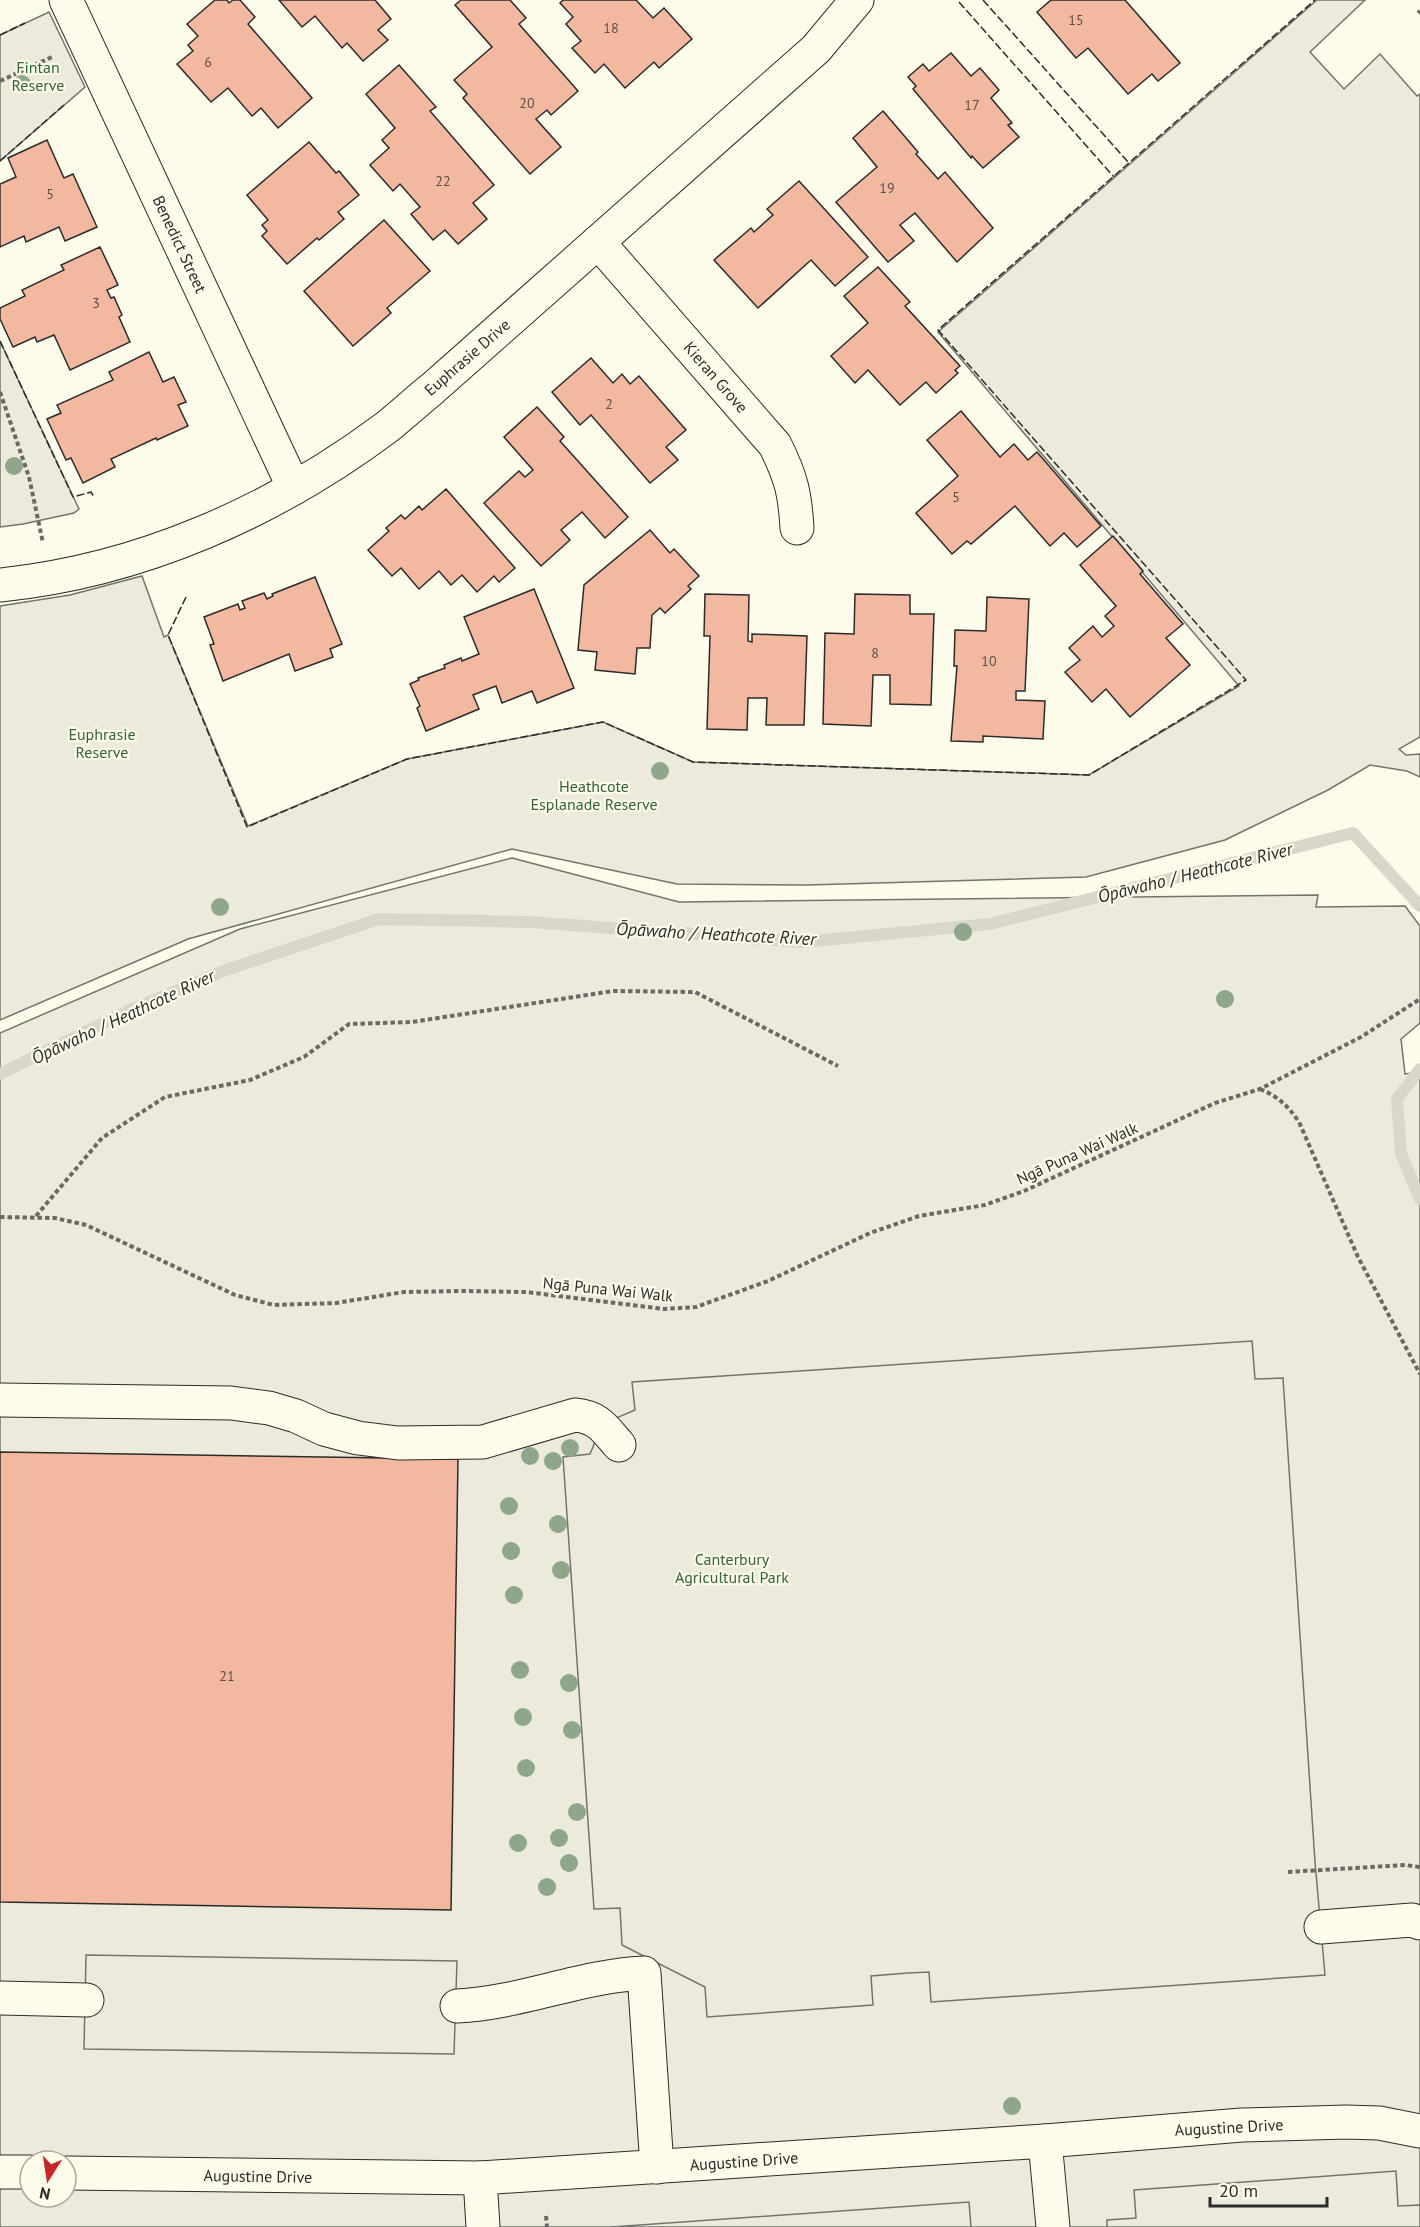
<svg xmlns="http://www.w3.org/2000/svg" width="1420" height="2227" viewBox="0 0 1420 2227" font-family="'PT Sans',sans-serif">
  <style>
    .green { fill: #ecebdb; stroke: #74746e; stroke-width: 1.5; fill-rule: evenodd }
    .parking { fill: #eceadb; stroke: #74746e; stroke-width: 1.5 }
    .lines { fill: none; stroke-linecap: round; stroke-linejoin: round }
    .stream { stroke: #d8d7c9; stroke-width: 12 }
    .building { fill: #f2b8a0; stroke: #2b2b2b; stroke-width: 1.5 }
    .minor-casing { stroke: #2b2b2b; stroke-width: 35 }
    .path { stroke: #6a6964; stroke-width: 4; stroke-dasharray: 4.5 3; stroke-linecap: butt }
    .minor { stroke: #fdfbea; stroke-width: 33 }
    .fence { stroke: #2b2b2b; stroke-width: 1.5; stroke-dasharray: 8 3; stroke-linecap: butt }
    .tree { fill: #8ea78a }
    .labels { text-anchor: middle; stroke-width: 4.5; stroke-linejoin: round; paint-order: stroke }
    .number-label { font-size: 14px; fill: #5d4e48 }
    .park-label { font-size: 16px; fill: #34623c; stroke: #fdfbea }
    .street-label { font-size: 16px; fill: #2b2b2b; stroke: #fdfbea }
    .water-label { font-size: 18px; font-style: italic; fill: #2b2b2b; stroke: #fdfbea }
  </style>
  <rect width="100%" height="100%" fill="#fdfbea"/>
  <!-- green -->
  <g class="green">
    <path d="M 1317,0 L 1365,0 L 1310,52 L 1344,89 L 1380,54 L 1417,96 L 1420,94 L 1420,737 L 1399,749 L 1406,755 L 1420,754 L 1420,777 L 1407,771 L 1370,765 L 1328,790 L 1225,840 L 1086,877 L 807,885 L 677,884 L 512,849 L 188,939 L 0,1020 L 0,606 L 70,595 L 142,576 L 164,637 L 168,635 L 248,826 L 407,759 L 603,722 L 693,762 L 1089,775 L 1239,686 L 938,332 Z"/>
    <path d="M 49,12 L 85,87 L 0,161 L 0,35 Z"/>
    <path d="M 0,341 L 79,509 L 74,513 L 23,524 L 0,527 Z"/>
    <path d="M 512,858 L 679,902 L 1318,895 L 1316,907 L 1405,906 L 1420,926 L 1420,1023 L 1401,1039 L 1405,1074 L 1420,1072 L 1420,2227 L 0,2227 L 0,1033 L 240,929 ZM 30,2161 L 66,2161 L 66,2197 L 30,2197 Z"/>
  </g>
  <!-- parking -->
  <g class="parking">
    <path d="M 1252,1341 L 1255,1379 L 1283,1378 L 1315,1862 L 1325,1975 L 931,2002 L 929,1972 L 908,1973 L 871,1976 L 873,2005 L 707,2017 L 705,1987 L 622,1945 L 620,1908 L 594,1909 L 563,1457 L 590,1454 L 595,1442 L 616,1418 L 635,1410 L 632,1382 Z"/>
    <path d="M 86,1955 L 457,1961 L 454,2054 L 84,2049 Z"/>
    <path d="M 1396,2171 L 1398,2206 L 1420,2205 L 1420,2227 L 1107,2227 L 1107,2220 L 1136,2218 L 1134,2190 Z"/>
    <path d="M 969,2202 L 971,2227 L 611,2227 Z"/>
  </g>
  <g class="lines">
    <!-- stream -->
    <g class="stream">
      <path d="M 1420,1069 L 1397,1099 L 1401,1154 L 1420,1199"/>
      <path d="M 0,1074 L 132,1009 L 226,970 L 379,919 L 530,922 L 803,942 L 990,924 L 1353,833 L 1420,906"/>
    </g>
  </g>
  <!-- building -->
  <g class="building">
    <path d="M 215,0 L 227,0 L 229,3 L 233,0 L 240,0 L 255,17 L 248,24 L 312,98 L 278,128 L 261,108 L 252,116 L 228,88 L 211,102 L 177,64 L 193,51 L 188,45 L 198,36 L 187,24 Z"/>
    <path d="M 279,0 L 375,0 L 391,19 L 378,30 L 388,40 L 363,61 L 347,43 L 342,48 L 315,16 L 302,27 Z"/>
    <path d="M 461,0 L 510,0 L 526,18 L 519,24 L 578,91 L 551,115 L 547,110 L 536,119 L 561,147 L 530,174 L 463,98 L 467,94 L 454,80 L 492,47 L 455,5 Z"/>
    <path d="M 563,0 L 636,0 L 653,18 L 664,8 L 692,39 L 659,68 L 654,62 L 625,88 L 604,64 L 595,73 L 572,48 L 581,41 L 566,24 L 573,17 L 560,3 Z"/>
    <path d="M 1051,0 L 1125,0 L 1180,63 L 1158,81 L 1152,74 L 1128,94 L 1088,48 L 1076,58 L 1037,12 Z"/>
    <path d="M 951,53 L 971,76 L 980,68 L 999,90 L 991,98 L 1012,123 L 1008,125 L 1019,137 L 983,168 L 972,156 L 971,158 L 913,89 L 916,86 L 908,77 L 923,64 L 929,71 Z"/>
    <path d="M 399,65 L 436,107 L 430,111 L 494,185 L 473,203 L 487,219 L 458,244 L 445,230 L 433,240 L 411,214 L 420,207 L 400,184 L 393,191 L 370,165 L 389,148 L 382,140 L 395,128 L 366,94 Z"/>
    <path d="M 883,111 L 918,152 L 916,154 L 938,179 L 945,172 L 993,228 L 957,262 L 915,213 L 900,225 L 914,241 L 888,262 L 836,202 L 877,167 L 853,138 Z"/>
    <path d="M 47,140 L 64,178 L 73,174 L 97,227 L 65,241 L 59,227 L 26,242 L 24,236 L 0,247 L 0,184 L 16,177 L 8,158 Z"/>
    <path d="M 309,142 L 336,173 L 339,171 L 359,195 L 338,212 L 344,219 L 319,240 L 317,238 L 287,264 L 262,236 L 267,231 L 262,225 L 268,220 L 247,195 Z"/>
    <path d="M 799,181 L 868,257 L 835,286 L 811,260 L 758,308 L 714,260 L 751,228 L 754,232 L 773,215 L 767,209 Z"/>
    <path d="M 384,220 L 430,271 L 387,308 L 391,313 L 353,346 L 304,291 Z"/>
    <path d="M 100,247 L 118,285 L 107,290 L 111,298 L 114,297 L 122,315 L 119,317 L 130,342 L 70,370 L 54,335 L 37,342 L 35,337 L 13,347 L 0,319 L 0,308 L 25,296 L 22,290 L 64,270 L 61,265 Z"/>
    <path d="M 878,267 L 910,302 L 905,306 L 960,366 L 955,370 L 958,373 L 936,393 L 926,382 L 900,405 L 868,370 L 855,383 L 831,356 L 868,323 L 844,296 Z"/>
    <path d="M 149,352 L 163,382 L 174,377 L 186,402 L 178,405 L 188,426 L 157,440 L 156,438 L 111,459 L 115,467 L 83,483 L 71,458 L 66,460 L 47,419 L 61,413 L 57,405 L 113,380 L 109,372 Z"/>
    <path d="M 591,358 L 613,383 L 622,374 L 630,384 L 639,376 L 686,430 L 666,447 L 678,460 L 650,483 L 591,415 L 580,425 L 552,392 Z"/>
    <path d="M 537,407 L 564,437 L 560,441 L 628,517 L 605,538 L 582,512 L 561,530 L 570,540 L 541,566 L 484,503 L 519,471 L 525,477 L 533,470 L 504,437 Z"/>
    <path d="M 961,411 L 1000,457 L 1014,444 L 1028,460 L 1037,452 L 1101,526 L 1077,547 L 1064,533 L 1050,546 L 1015,506 L 971,544 L 967,541 L 952,554 L 916,513 L 958,476 L 927,440 Z"/>
    <path d="M 446,489 L 515,568 L 499,582 L 494,576 L 477,592 L 462,575 L 451,585 L 439,571 L 419,589 L 401,568 L 392,576 L 368,550 L 389,531 L 386,528 L 401,515 L 405,519 L 419,506 L 422,510 Z"/>
    <path d="M 650,530 L 670,553 L 674,549 L 699,576 L 688,586 L 691,589 L 665,613 L 660,608 L 652,615 L 650,648 L 637,648 L 635,674 L 595,670 L 597,652 L 578,650 L 584,585 Z"/>
    <path d="M 1113,536 L 1143,571 L 1140,574 L 1183,624 L 1166,638 L 1190,665 L 1130,717 L 1106,689 L 1092,702 L 1065,672 L 1080,660 L 1069,648 L 1093,626 L 1102,637 L 1114,626 L 1105,616 L 1116,606 L 1080,565 Z"/>
    <path d="M 315,577 L 342,644 L 330,649 L 333,657 L 295,671 L 289,654 L 223,681 L 210,645 L 214,644 L 204,617 L 238,604 L 240,610 L 245,608 L 242,601 L 264,593 L 267,599 L 273,596 L 272,594 Z"/>
    <path d="M 534,589 L 574,688 L 537,703 L 532,691 L 502,703 L 496,686 L 473,695 L 479,709 L 426,731 L 417,708 L 420,706 L 410,684 L 419,680 L 418,678 L 445,668 L 444,665 L 461,658 L 462,661 L 479,654 L 464,617 Z"/>
    <path d="M 705,594 L 749,595 L 748,641 L 752,642 L 752,634 L 807,636 L 804,725 L 766,725 L 767,698 L 748,698 L 747,730 L 707,729 L 710,636 L 704,636 Z"/>
    <path d="M 855,594 L 910,595 L 910,614 L 934,614 L 931,705 L 890,704 L 890,675 L 873,675 L 871,726 L 823,724 L 825,633 L 854,634 Z"/>
    <path d="M 987,597 L 1029,599 L 1025,691 L 1016,691 L 1016,700 L 1045,701 L 1043,739 L 983,736 L 983,742 L 951,741 L 957,666 L 954,666 L 955,630 L 986,631 Z"/>
    <path d="M 0,1452 L 458,1459 L 451,1910 L 0,1902 Z"/>
  </g>
  <g class="lines">
    <!-- minor casing -->
    <g class="minor-casing">
      <g id="minor">
        <path d="M 66,0 L 294,488"/>
        <path d="M 598,242 L 775,445 C 791,477 795,493 797,528"/>
        <path d="M 0,585 C 140,571 275,511 387,427 C 402,415 417,401 432,389 L 816,49 L 857,0"/>
        <path d="M 0,1400 L 231,1403 L 269,1408 L 296,1416 L 324,1429 L 358,1438 L 398,1443 L 483,1442 L 575,1415 C 598,1417 604,1428 619,1445"/>
        <path d="M 1321,1927 L 1412,1920 L 1420,1923"/>
        <path d="M 0,1998 L 87,2000"/>
        <path d="M 457,2006 C 521,2003 580,1976 644,1973 L 657,2167"/>
        <path d="M 1045,2141 L 1053,2227"/>
        <path d="M 0,2172 L 30,2172"/>
        <path d="M 66,2173 L 480,2178 L 1045,2141 L 1242,2125 L 1346,2122 L 1379,2123 L 1420,2131"/>
        <path d="M 480,2178 L 483,2227"/>
      </g>
    </g>
    <!-- path -->
    <g class="path">
      <path d="M 1418,13 L 1420,11"/>
      <path d="M 0,81 L 52,57"/>
      <path d="M 0,392 L 29,477 L 43,543"/>
      <path d="M 1260,1089 C 1279,1097 1288,1106 1299,1122 L 1358,1257 L 1420,1374"/>
      <path d="M 36,1216 L 102,1138 L 165,1097 L 250,1080 L 304,1057 L 349,1024 L 412,1022 L 613,991 L 695,992 L 838,1066"/>
      <path d="M 0,1217 L 55,1218 L 86,1225 L 235,1295 L 274,1305 L 336,1303 L 404,1292 L 464,1291 L 526,1292 L 664,1309 L 696,1307 L 768,1281 L 870,1233 L 919,1216 L 985,1205 L 1024,1191 L 1215,1103 L 1260,1089 L 1361,1037 L 1420,999"/>
      <path d="M 1288,1872 L 1405,1865 L 1420,1867"/>
      <path d="M 546,2216 L 547,2227"/>
    </g>
    <!-- minor -->
    <use href="#minor" class="minor"/>
    <!-- fence -->
    <g class="fence">
      <path d="M 983,0 L 1129,163"/>
      <path d="M 959,2 L 1114,177"/>
      <path d="M 0,35 L 25,23"/>
      <path d="M 0,161 L 65,104"/>
      <path d="M 0,341 L 73,497 L 91,492 L 94,497"/>
      <path d="M 186,597 L 168,635 L 247,827 L 407,759 L 603,722 L 693,762 L 1089,775 L 1246,680 L 938,330 L 1315,0"/>
    </g>
  </g>
  <!-- trees -->
  <g class="tree">
    <circle cx="22" cy="84" r="9"/>
    <circle cx="14" cy="466" r="9"/>
    <circle cx="660" cy="771" r="9"/>
    <circle cx="220" cy="907" r="9"/>
    <circle cx="963" cy="932" r="9"/>
    <circle cx="1225" cy="999" r="9"/>
    <circle cx="570" cy="1448" r="9"/>
    <circle cx="530" cy="1456" r="9"/>
    <circle cx="553" cy="1461" r="9"/>
    <circle cx="509" cy="1506" r="9"/>
    <circle cx="558" cy="1524" r="9"/>
    <circle cx="511" cy="1551" r="9"/>
    <circle cx="561" cy="1570" r="9"/>
    <circle cx="514" cy="1595" r="9"/>
    <circle cx="520" cy="1670" r="9"/>
    <circle cx="569" cy="1683" r="9"/>
    <circle cx="523" cy="1717" r="9"/>
    <circle cx="572" cy="1730" r="9"/>
    <circle cx="526" cy="1768" r="9"/>
    <circle cx="577" cy="1812" r="9"/>
    <circle cx="559" cy="1838" r="9"/>
    <circle cx="518" cy="1843" r="9"/>
    <circle cx="569" cy="1863" r="9"/>
    <circle cx="547" cy="1887" r="9"/>
    <circle cx="1012" cy="2106" r="9"/>
  </g>
  <g class="labels">
    <!-- number labels -->
    <g class="number-label">
      <text x="1076" y="25">15</text>
      <text x="611" y="33">18</text>
      <text x="208" y="67">6</text>
      <text x="527" y="108">20</text>
      <text x="972" y="110">17</text>
      <text x="443" y="186">22</text>
      <text x="887" y="193">19</text>
      <text x="50" y="199">5</text>
      <text x="96" y="308">3</text>
      <text x="609" y="409">2</text>
      <text x="956" y="502">5</text>
      <text x="875" y="658">8</text>
      <text x="989" y="666">10</text>
      <text x="227" y="1681">21</text>
    </g>
    <!-- park labels -->
    <g class="park-label">
      <text x="38" y="73">Fintan<tspan x="38" dy="18">Reserve</tspan></text>
      <text x="102" y="740">Euphrasie<tspan x="102" dy="18">Reserve</tspan></text>
      <text x="594" y="792">Heathcote<tspan x="594" dy="18">Esplanade Reserve</tspan></text>
      <text x="732" y="1565">Canterbury<tspan x="732" dy="18">Agricultural Park</tspan></text>
    </g>
    <!-- street labels -->
    <g class="street-label">
      <text transform="translate(180 244) rotate(65)" y="6">Benedict Street</text>
      <text transform="translate(467 357) rotate(-41)" y="6">Euphrasie Drive</text>
      <text transform="translate(716 377) rotate(49)" y="6">Kieran Grove</text>
      <text transform="translate(1077 1153) rotate(-24)" y="6">Ngā Puna Wai Walk</text>
      <text transform="translate(608 1289) rotate(6)" y="6">Ngā Puna Wai Walk</text>
      <text transform="translate(1229 2127) rotate(-3)" y="6">Augustine Drive</text>
      <text transform="translate(744 2161) rotate(-4)" y="6">Augustine Drive</text>
      <text transform="translate(258 2176) rotate(1)" y="6">Augustine Drive</text>
    </g>
    <!-- water labels -->
    <g class="water-label">
      <text transform="translate(1195 873) rotate(-14)" y="6">Ōpāwaho / Heathcote River</text>
      <text transform="translate(716 934) rotate(3)" y="6">Ōpāwaho / Heathcote River</text>
      <text transform="translate(123 1017) rotate(-25)" y="6">Ōpāwaho / Heathcote River</text>
    </g>
  </g>
  <!-- north arrow -->
  <g transform="translate(48 2179) rotate(192)"><circle r="28" fill="#fdfbea" stroke="#a9a89e" stroke-width="1.5"/>
  <path d="M0-4.5L10 22L0 15L-10 22Z" fill="#c62828"/>
  <text y="-9" font-size="16" font-weight="bold" text-anchor="middle" fill="#2b2b2b">N</text>
  </g>
  <!-- scale -->
  <path d="M1210 2197v9h117v-9" fill="none" stroke="#2b2b2b" stroke-width="3"/>
  <text x="1219" y="2197" font-size="18" fill="#2b2b2b" stroke="#fdfbea" stroke-width="4.5" paint-order="stroke">20 m</text>
</svg>
